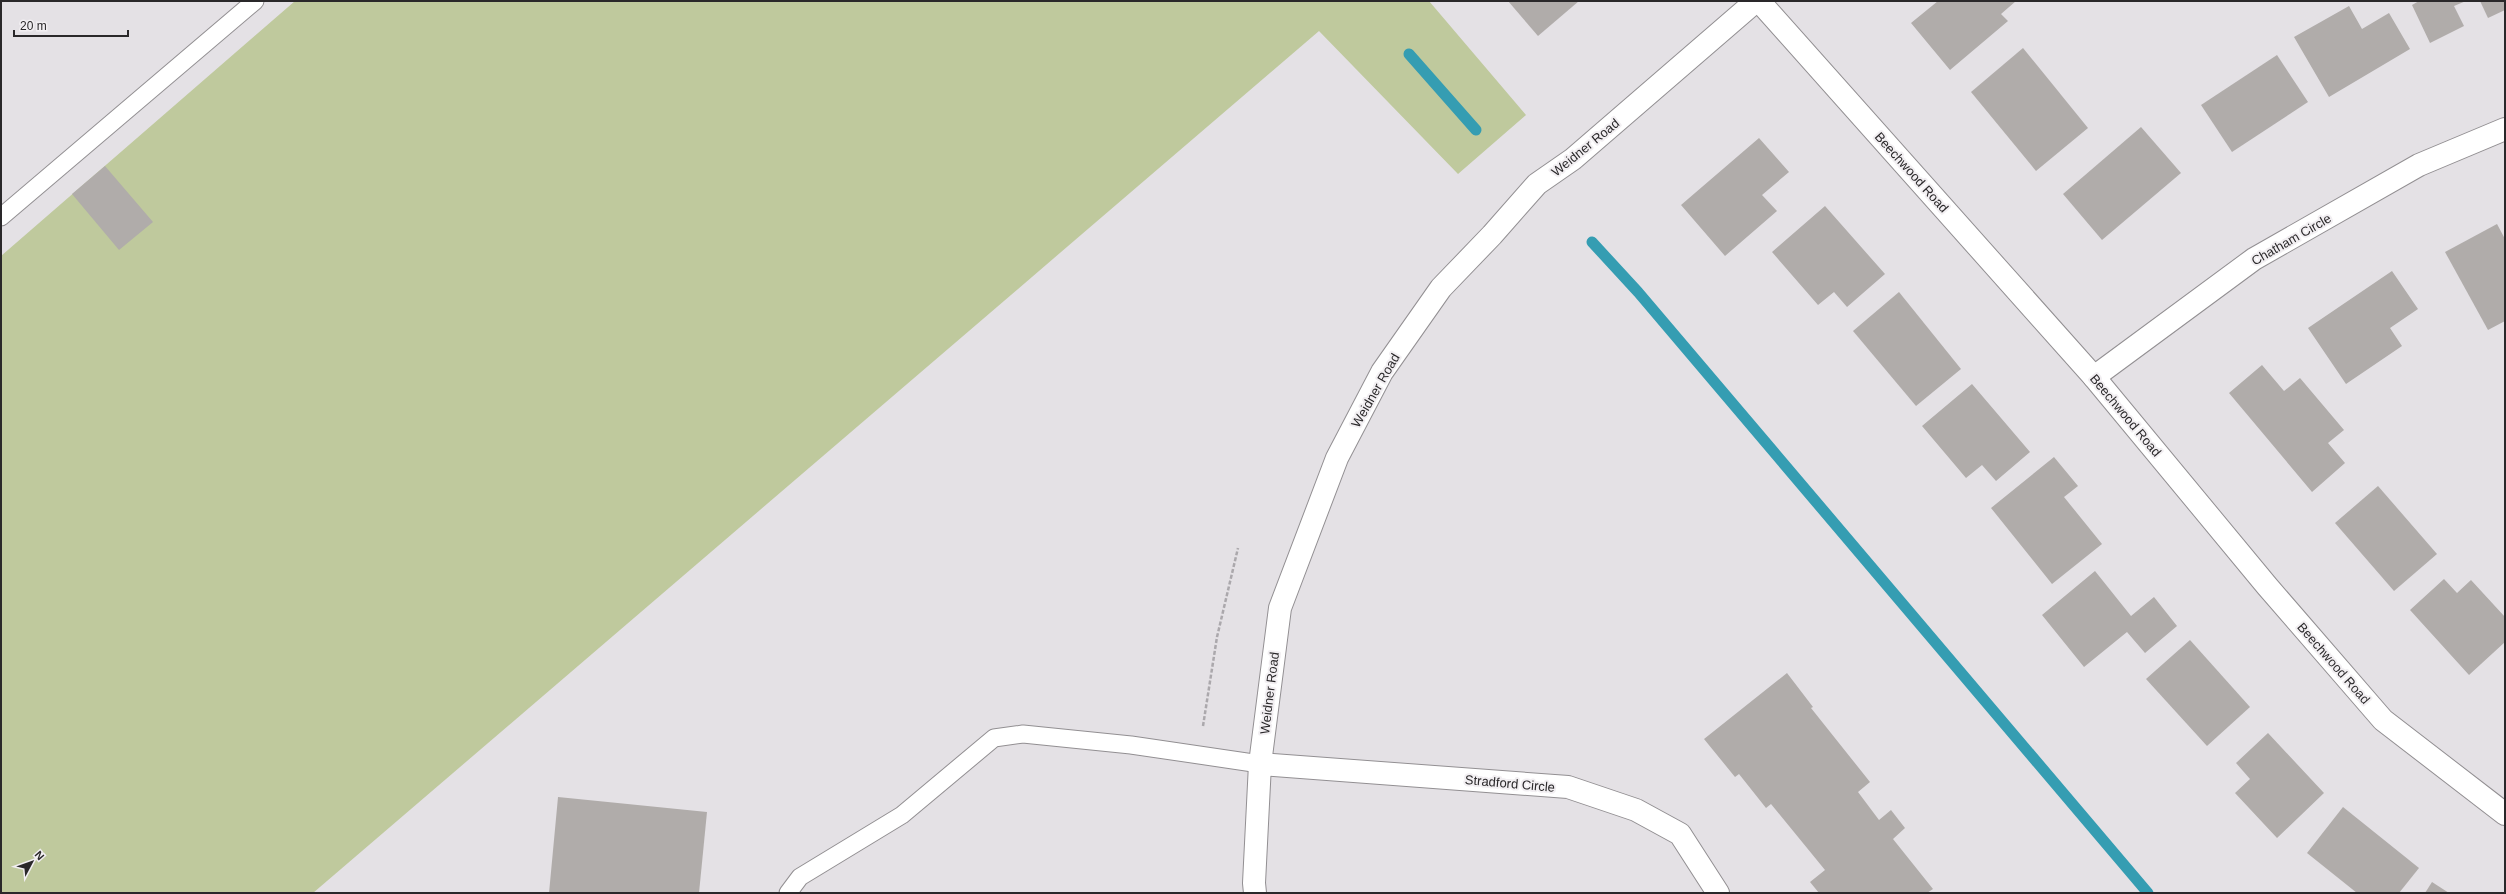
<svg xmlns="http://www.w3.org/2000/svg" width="2506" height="894" viewBox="0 0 2506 894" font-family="Arial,sans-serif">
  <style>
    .green { fill: #bfc99d }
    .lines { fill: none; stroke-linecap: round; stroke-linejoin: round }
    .stream { stroke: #359db2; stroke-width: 11 }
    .building { fill: #b0acaa }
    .lane-casing { stroke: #928f92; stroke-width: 19 }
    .street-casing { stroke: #928f92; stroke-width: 24 }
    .path { stroke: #aba8ac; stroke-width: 2.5; stroke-dasharray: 4 2; stroke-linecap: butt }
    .lane { stroke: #fff; stroke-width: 17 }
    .street { stroke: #fff; stroke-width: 22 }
    .labels { text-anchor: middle; stroke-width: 4; stroke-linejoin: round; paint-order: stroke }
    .street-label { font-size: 13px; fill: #2a282a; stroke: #f2eff2 }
  </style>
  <rect width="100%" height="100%" fill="#e4e1e5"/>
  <!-- green -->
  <path class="green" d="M 295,1 L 1429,1 L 1526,115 L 1458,174 L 1319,31 L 313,893 L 1,893 L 1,256 Z"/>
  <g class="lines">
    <!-- stream -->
    <g class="stream">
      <path d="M 1409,54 L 1476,130"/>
      <path d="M 1592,242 L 1638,292 L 2148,893"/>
    </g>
  </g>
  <!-- building -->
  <g class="building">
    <path d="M 1508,1 L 1579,1 L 1538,36 Z"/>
    <path d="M 1938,1 L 2016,1 L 2001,14 L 2008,21 L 1950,70 L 1911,23 Z"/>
    <path d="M 2419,1 L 2466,1 L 2454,6 L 2464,26 L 2430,43 L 2412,5 Z"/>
    <path d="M 2480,1 L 2505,1 L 2505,10 L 2488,18 Z"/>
    <path d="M 2349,6 L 2362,29 L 2389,13 L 2410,49 L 2329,97 L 2294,37 Z"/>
    <path d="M 2023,48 L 2088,128 L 2036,171 L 1971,92 Z"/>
    <path d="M 2277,55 L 2308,102 L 2232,152 L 2201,105 Z"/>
    <path d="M 2141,127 L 2181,173 L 2102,240 L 2063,194 Z"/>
    <path d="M 1759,138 L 1789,172 L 1762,195 L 1777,211 L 1725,256 L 1681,205 Z"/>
    <path d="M 105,166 L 153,222 L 119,250 L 72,194 Z"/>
    <path d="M 1825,206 L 1885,274 L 1847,307 L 1834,292 L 1818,305 L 1772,252 Z"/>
    <path d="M 2497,224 L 2505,239 L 2505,321 L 2488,330 L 2445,252 Z"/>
    <path d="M 2392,271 L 2418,309 L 2390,328 L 2402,346 L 2346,384 L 2308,328 Z"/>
    <path d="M 1899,292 L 1961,369 L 1916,406 L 1853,331 Z"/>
    <path d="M 2262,365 L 2284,391 L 2300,378 L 2344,430 L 2328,443 L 2345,463 L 2312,492 L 2229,393 Z"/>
    <path d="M 1972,384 L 2030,452 L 1996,481 L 1982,465 L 1966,478 L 1922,426 Z"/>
    <path d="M 2054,457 L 2078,486 L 2064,497 L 2102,544 L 2052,584 L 1991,508 Z"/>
    <path d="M 2378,486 L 2437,554 L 2394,591 L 2335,523 Z"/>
    <path d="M 2095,571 L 2131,616 L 2154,597 L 2177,626 L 2145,653 L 2127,632 L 2084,667 L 2042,615 Z"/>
    <path d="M 2444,579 L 2457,593 L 2471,580 L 2505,617 L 2505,642 L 2469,675 L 2410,610 Z"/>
    <path d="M 2190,640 L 2250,707 L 2207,746 L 2146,679 Z"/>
    <path d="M 1787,673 L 1813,707 L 1811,708 L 1870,782 L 1858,792 L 1879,820 L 1891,810 L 1905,828 L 1893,839 L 1933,889 L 1927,893 L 1819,893 L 1810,882 L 1825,870 L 1771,804 L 1766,808 L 1739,774 L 1735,777 L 1704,739 Z"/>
    <path d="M 2268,733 L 2324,793 L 2277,838 L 2235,793 L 2250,779 L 2236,763 Z"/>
    <path d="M 558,797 L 707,812 L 699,893 L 549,893 Z"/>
    <path d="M 2343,807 L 2419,868 L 2399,893 L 2357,893 L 2307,853 Z"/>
    <path d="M 2432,882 L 2449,893 L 2425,893 Z"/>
  </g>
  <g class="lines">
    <!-- lane casing -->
    <g class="lane-casing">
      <g id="lane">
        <path d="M 1,217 L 255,1"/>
        <path d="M 788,893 L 800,877 L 902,815 L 994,738 L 1023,734 L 1131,745 L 1260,764"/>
      </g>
    </g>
    <!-- street casing -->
    <g class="street-casing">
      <g id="street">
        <path d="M 1759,1 L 2094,377 L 2267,586 L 2383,720 L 2505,814"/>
        <path d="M 2094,377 L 2254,259 L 2419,165 L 2505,129"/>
        <path d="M 1260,764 L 1568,787 L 1636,810 L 1680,834 L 1718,893"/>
        <path d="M 1255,893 L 1254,883 L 1260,764 L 1280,608 L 1337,458 L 1382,372 L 1441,288 L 1492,235 L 1537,184 L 1573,159 L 1756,1"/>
      </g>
    </g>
    <!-- path -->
    <path class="path" d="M 1203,726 L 1217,637 L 1238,548"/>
    <!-- lane -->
    <use href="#lane" class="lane"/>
    <!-- street -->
    <use href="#street" class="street"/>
  </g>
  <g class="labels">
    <!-- street labels -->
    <g class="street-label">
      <text transform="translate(1585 147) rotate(-39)" y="5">Weidner Road</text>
      <text transform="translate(1912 172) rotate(48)" y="5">Beechwood Road</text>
      <text transform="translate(2291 239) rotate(-30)" y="5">Chatham Circle</text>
      <text transform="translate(1375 390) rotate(-60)" y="5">Weidner Road</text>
      <text transform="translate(2126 415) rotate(50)" y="5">Beechwood Road</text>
      <text transform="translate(2334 663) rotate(49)" y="5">Beechwood Road</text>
      <text transform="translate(1269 693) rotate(-83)" y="5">Weidner Road</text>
      <text transform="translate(1510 783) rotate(5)" y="5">Stradford Circle</text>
    </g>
  </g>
  <!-- border -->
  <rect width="2506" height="894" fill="none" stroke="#2a282a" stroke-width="4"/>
  <!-- north arrow -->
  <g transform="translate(32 862) rotate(49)" stroke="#f2eff2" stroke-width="3" paint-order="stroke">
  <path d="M0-3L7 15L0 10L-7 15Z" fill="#2a282a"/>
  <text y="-6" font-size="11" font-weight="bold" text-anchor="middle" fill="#2a282a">N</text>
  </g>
  <!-- scale -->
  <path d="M14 30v6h114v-6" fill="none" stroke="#2a282a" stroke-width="2"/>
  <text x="20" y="30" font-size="12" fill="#2a282a" stroke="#f2eff2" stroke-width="3" paint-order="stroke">20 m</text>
</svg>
